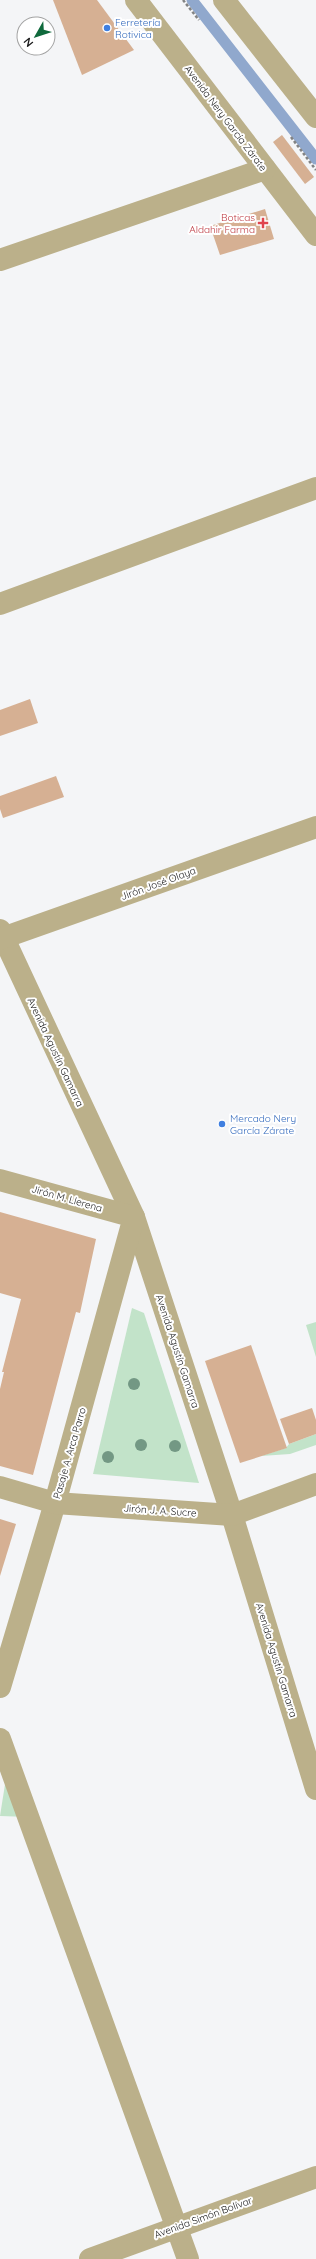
<svg xmlns="http://www.w3.org/2000/svg" width="316" height="2259" viewBox="0 0 316 2259" font-family="Quicksand,sans-serif">
  <style>
    .green { fill: #c2e3c9 }
    .lines { fill: none; stroke-linecap: round; stroke-linejoin: round }
    .stream { stroke: #90a8cd; stroke-width: 11 }
    .building { fill: #d6b093 }
    .path { stroke: #828384; stroke-width: 2.5; stroke-dasharray: 3 2; stroke-linecap: butt }
    .minor { stroke: #bbb08a; stroke-width: 22 }
    .tree { fill: #739884 }
    .shop-dot { fill: #3f7fe0; stroke: #fff; stroke-width: 1.5 }
    .health-dot { fill: #e0444e; stroke: #fff; stroke-width: 1.5 }
    .labels { text-anchor: middle; stroke-width: 4; stroke-linejoin: round; paint-order: stroke }
    .shop-label { font-size: 10px; fill: #366cbe; stroke: #fff; text-anchor: start }
    .street-label { font-size: 10px; fill: #181819; stroke: #fff }
    .health-label { font-size: 10px; fill: #be3a42; stroke: #fff; text-anchor: end }
  </style>
  <rect width="100%" height="100%" fill="#f4f5f7"/>
  <!-- green -->
  <g class="green">
    <path d="M 132,1308 L 144,1313 L 199,1483 L 93,1474 Z"/>
    <path d="M 316,1322 L 316,1357 L 306,1325 Z"/>
    <path d="M 316,1434 L 316,1445 L 290,1454 L 261,1456 L 286,1448 L 289,1444 Z"/>
    <path d="M 9,1759 L 29,1817 L 0,1816 Z"/>
  </g>
  <g class="lines">
    <!-- stream -->
    <path class="stream" d="M 192,0 L 316,159"/>
  </g>
  <!-- building -->
  <g class="building">
    <path d="M 53,0 L 97,0 L 134,50 L 82,75 Z"/>
    <path d="M 282,135 L 314,177 L 305,184 L 273,142 Z"/>
    <path d="M 265,209 L 274,239 L 220,255 L 210,226 Z"/>
    <path d="M 30,699 L 38,723 L 0,736 L 0,710 Z"/>
    <path d="M 56,776 L 64,797 L 3,818 L 0,809 L 0,796 Z"/>
    <path d="M 0,1212 L 96,1239 L 80,1313 L 76,1312 L 33,1475 L 0,1466 L 0,1389 L 4,1372 L 2,1372 L 21,1299 L 0,1293 Z"/>
    <path d="M 251,1345 L 287,1448 L 240,1463 L 205,1361 Z"/>
    <path d="M 312,1408 L 316,1420 L 316,1434 L 289,1444 L 280,1419 Z"/>
    <path d="M 0,1519 L 16,1524 L 0,1576 Z"/>
  </g>
  <g class="lines">
    <!-- path -->
    <g class="path">
      <path d="M 183,0 L 199,20"/>
      <path d="M 291,137 L 316,170"/>
    </g>
    <!-- minor -->
    <g class="minor">
      <path d="M 136,0 L 316,235"/>
      <path d="M 224,0 L 316,117"/>
      <path d="M 0,260 L 265,169"/>
      <path d="M 0,604 L 316,488"/>
      <path d="M 0,930 L 134,1217 L 232,1515 L 316,1789"/>
      <path d="M 0,939 L 316,827"/>
      <path d="M 0,1180 L 134,1217 L 55,1503 L 0,1687"/>
      <path d="M 0,1487 L 55,1503 L 232,1515 L 316,1484"/>
      <path d="M 0,1739 L 188,2259"/>
      <path d="M 90,2259 L 316,2177"/>
    </g>
  </g>
  <!-- trees -->
  <g class="tree">
    <circle cx="134" cy="1384" r="6"/>
    <circle cx="141" cy="1445" r="6"/>
    <circle cx="175" cy="1446" r="6"/>
    <circle cx="108" cy="1457" r="6"/>
  </g>
  <!-- markers -->
  <g class="shop-dot">
    <circle cx="107" cy="28" r="4"/>
    <circle cx="222" cy="1124" r="4"/>
  </g>
  <path class="health-dot" d="M261 217h4v4h4v4h-4v4h-4v-4h-4v-4h4z"/>
  <g class="labels">
    <!-- shop labels -->
    <g class="shop-label">
      <text x="115" y="26">Ferretería<tspan x="115" dy="12">Rotivica</tspan></text>
      <text x="230" y="1122">Mercado Nery<tspan x="230" dy="12">García Zárate</tspan></text>
    </g>
    <!-- street labels -->
    <g class="street-label">
      <text transform="translate(226 118) rotate(53)" y="4">Avenida Nery García Zárate</text>
      <text transform="translate(158 883) rotate(-20)" y="4">Jirón José Olaya</text>
      <text transform="translate(56 1052) rotate(65)" y="4">Avenida Agustín Gamarra</text>
      <text transform="translate(67 1198) rotate(16)" y="4">Jirón M. Llerena</text>
      <text transform="translate(178 1351) rotate(72)" y="4">Avenida Agustín Gamarra</text>
      <text transform="translate(69 1453) rotate(-74)" y="4">Pasaje A. Arca Parro</text>
      <text transform="translate(160 1510) rotate(4)" y="4">Jirón J. A. Sucre</text>
      <text transform="translate(277 1660) rotate(73)" y="4">Avenida Agustín Gamarra</text>
      <text transform="translate(203 2217) rotate(-20)" y="4">Avenida Simón Bolívar</text>
    </g>
    <!-- health labels -->
    <g class="health-label">
      <text x="255" y="221">Boticas<tspan x="255" dy="12">Aldahir Farma</tspan></text>
    </g>
  </g>
  <!-- north arrow -->
  <g transform="translate(36 36) rotate(231)"><circle r="19" fill="#ffffff" stroke="#a3a3a3"/>
  <path d="M0-3L7 15L0 10L-7 15Z" fill="#0f693c"/>
  <text y="-6" font-size="11" font-weight="bold" text-anchor="middle" fill="#181819">N</text>
  </g>
</svg>
